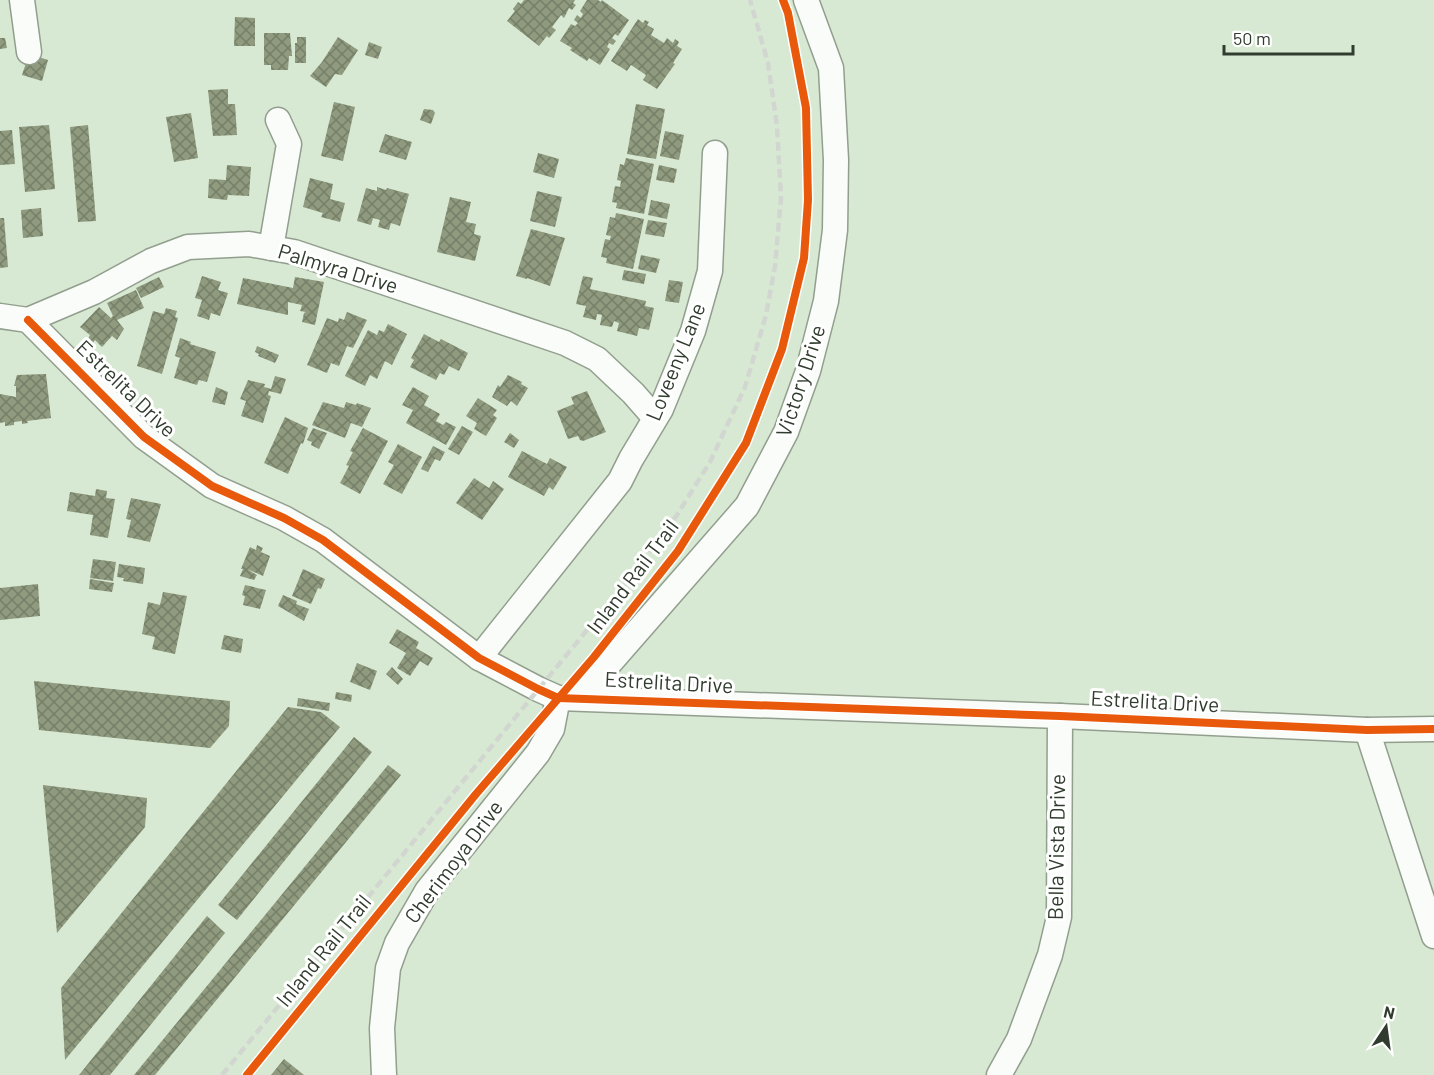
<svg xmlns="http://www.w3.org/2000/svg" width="1434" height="1075" viewBox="0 0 1434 1075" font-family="Barlow,sans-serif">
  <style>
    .building { fill: url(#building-cross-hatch) }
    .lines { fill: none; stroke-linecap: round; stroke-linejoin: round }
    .minor-casing { stroke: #929e8e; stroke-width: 27 }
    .minor { stroke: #f9fcf8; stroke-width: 24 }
    .rail { stroke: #d1d6d0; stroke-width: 4.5; stroke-dasharray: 9 4.5; stroke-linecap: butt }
    .cycleway-casing { stroke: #fff; stroke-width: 11 }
    .cycleway { stroke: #e8590c; stroke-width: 8 }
    .labels { text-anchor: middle; stroke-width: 6; stroke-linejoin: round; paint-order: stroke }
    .street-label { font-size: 21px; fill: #303c2e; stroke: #fff }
  </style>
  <defs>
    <pattern id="building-cross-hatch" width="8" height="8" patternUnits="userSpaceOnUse" patternTransform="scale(1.5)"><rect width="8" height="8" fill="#8f9a7f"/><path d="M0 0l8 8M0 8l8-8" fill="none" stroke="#757f68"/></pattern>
  </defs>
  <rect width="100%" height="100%" fill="#d8e9d3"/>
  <!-- building -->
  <g class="building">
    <path d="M 524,0 L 575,0 L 573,3 L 576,5 L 572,10 L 569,8 L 564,18 L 561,15 L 552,27 L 556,30 L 549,38 L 547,36 L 539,46 L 507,21 L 515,11 L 513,9 L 518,2 L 521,4 Z"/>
    <path d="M 587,0 L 598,0 L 601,2 L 602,0 L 629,20 L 618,36 L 615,34 L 612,38 L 616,41 L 613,45 L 609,43 L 607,47 L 610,49 L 600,65 L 589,58 L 587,61 L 570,50 L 572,48 L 560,41 L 571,24 L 575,26 L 578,23 L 574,20 L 577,15 L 581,18 L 583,14 L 580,11 Z"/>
    <path d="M 235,17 L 255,18 L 255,46 L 234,46 Z"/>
    <path d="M 638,19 L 643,23 L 645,20 L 649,22 L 647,25 L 654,29 L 651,35 L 664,43 L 667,38 L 673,43 L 675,39 L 679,42 L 677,46 L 682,49 L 673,63 L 675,64 L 657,89 L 643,80 L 646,75 L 631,65 L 627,71 L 611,61 Z"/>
    <path d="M 264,33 L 290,33 L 292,56 L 289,56 L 288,70 L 271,70 L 271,65 L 264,65 Z"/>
    <path d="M 297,37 L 306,37 L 306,63 L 295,63 L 295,43 L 297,43 Z"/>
    <path d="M 338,37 L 358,50 L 342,75 L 335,74 L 326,87 L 310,76 L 322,62 Z"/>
    <path d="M 0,38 L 5,38 L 7,48 L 0,49 Z"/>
    <path d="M 369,42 L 382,47 L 378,59 L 365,55 Z"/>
    <path d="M 29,54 L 48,60 L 42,81 L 22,75 Z"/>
    <path d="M 228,89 L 228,104 L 235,104 L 237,135 L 213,136 L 208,90 Z"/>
    <path d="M 334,102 L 355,107 L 343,161 L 321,156 Z"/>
    <path d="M 636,104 L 665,109 L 656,159 L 627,154 Z"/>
    <path d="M 424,109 L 433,110 L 435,113 L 431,124 L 420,120 Z"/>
    <path d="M 191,113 L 198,158 L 174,162 L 166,117 Z"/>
    <path d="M 49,125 L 55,189 L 25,192 L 19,127 Z"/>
    <path d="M 88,125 L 96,221 L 78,222 L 70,127 Z"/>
    <path d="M 12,130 L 15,164 L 0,165 L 0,131 Z"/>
    <path d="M 665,131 L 684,135 L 679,160 L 660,156 Z"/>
    <path d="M 385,134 L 412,142 L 406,160 L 379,152 Z"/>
    <path d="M 538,153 L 559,159 L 554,178 L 533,172 Z"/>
    <path d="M 626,158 L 654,164 L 644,214 L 616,208 L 617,203 L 612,202 L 615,186 L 620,187 L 621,181 L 617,180 L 620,164 L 624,165 Z"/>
    <path d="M 227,165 L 251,167 L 249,196 L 228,195 L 227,200 L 208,198 L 209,179 L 226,180 Z"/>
    <path d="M 659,165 L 677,169 L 674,183 L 656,180 Z"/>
    <path d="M 310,178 L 333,184 L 330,199 L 345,203 L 340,222 L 321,217 L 323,213 L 303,207 Z"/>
    <path d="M 377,187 L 386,190 L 387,188 L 409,194 L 400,226 L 391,223 L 389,230 L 378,227 L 380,220 L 373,218 L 371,225 L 357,221 L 366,188 L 377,191 Z"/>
    <path d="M 537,191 L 562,197 L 555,227 L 530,221 Z"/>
    <path d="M 450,197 L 471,202 L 466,222 L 476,224 L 474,234 L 481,236 L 475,261 L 437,252 Z"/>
    <path d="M 651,200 L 670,204 L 667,219 L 648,215 Z"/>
    <path d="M 41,208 L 43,236 L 23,238 L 21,210 Z"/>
    <path d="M 616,213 L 644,219 L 633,269 L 606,263 L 607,258 L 601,257 L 605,239 L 610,240 L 611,236 L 606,235 L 610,217 L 615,218 Z"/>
    <path d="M 0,218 L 4,218 L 8,267 L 0,268 Z"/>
    <path d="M 648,220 L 667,223 L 664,237 L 645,234 Z"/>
    <path d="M 531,229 L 565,238 L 550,286 L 527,278 L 527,279 L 516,276 Z"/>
    <path d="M 641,255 L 660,259 L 656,273 L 638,269 Z"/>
    <path d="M 624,270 L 646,274 L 644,284 L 622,280 Z"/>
    <path d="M 202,276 L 221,282 L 218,290 L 228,293 L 220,316 L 211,313 L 209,320 L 197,316 L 202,300 L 195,298 Z"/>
    <path d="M 583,276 L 593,278 L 590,289 L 646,301 L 645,306 L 654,308 L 649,330 L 639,328 L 637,336 L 617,331 L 619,323 L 614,321 L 612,327 L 600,325 L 602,315 L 597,314 L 596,320 L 583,317 L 586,306 L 576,304 Z"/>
    <path d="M 159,277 L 164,287 L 141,298 L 136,288 Z"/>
    <path d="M 295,277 L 324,282 L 315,325 L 302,322 L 304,313 L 306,312 L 300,311 L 302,305 L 288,302 L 288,315 L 237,304 L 243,278 L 293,288 Z"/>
    <path d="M 669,280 L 683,282 L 679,303 L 665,301 Z"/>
    <path d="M 136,290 L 144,308 L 117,320 L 124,329 L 117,340 L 112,336 L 102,347 L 95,340 L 93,343 L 88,339 L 90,335 L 80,327 L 99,307 L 111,318 L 113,316 L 107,303 Z"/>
    <path d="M 166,308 L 177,311 L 175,317 L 178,318 L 162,374 L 137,366 L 153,311 L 164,314 Z"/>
    <path d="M 347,312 L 367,320 L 353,348 L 347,346 L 339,366 L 331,363 L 327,373 L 307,365 L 327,318 L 338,322 L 339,318 L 344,320 Z"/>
    <path d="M 388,324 L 407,334 L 392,365 L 385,361 L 377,379 L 370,375 L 365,386 L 345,376 L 368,330 L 377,335 L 379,330 L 384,332 Z"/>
    <path d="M 424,334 L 439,342 L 441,339 L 468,353 L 459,371 L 449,366 L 444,375 L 440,373 L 436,380 L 410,367 L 414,360 L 411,358 Z"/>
    <path d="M 180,338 L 191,342 L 190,344 L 216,352 L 207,382 L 199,380 L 197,385 L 174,378 L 180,358 L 175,356 Z"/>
    <path d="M 257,346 L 279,355 L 275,363 L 258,356 L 259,354 L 255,352 Z"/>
    <path d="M 46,374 L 51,418 L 27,421 L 28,423 L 22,424 L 22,421 L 14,422 L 14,425 L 5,426 L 5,422 L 0,423 L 0,394 L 16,397 L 16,386 L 14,386 L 17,375 Z"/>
    <path d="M 508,375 L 522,382 L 521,384 L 528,388 L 517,406 L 511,401 L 507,406 L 492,397 L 498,385 L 500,387 Z"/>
    <path d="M 275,376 L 286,379 L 281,394 L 269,391 L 268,395 L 271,396 L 263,423 L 241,416 L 246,401 L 240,399 L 248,380 L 265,384 L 264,387 L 271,389 Z"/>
    <path d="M 216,387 L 228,392 L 225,405 L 212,402 Z"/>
    <path d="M 413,387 L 429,396 L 424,405 L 440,414 L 436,421 L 443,425 L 446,422 L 456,427 L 446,445 L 406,423 L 413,410 L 402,405 Z"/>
    <path d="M 587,391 L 606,432 L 583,441 L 580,440 L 578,436 L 568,439 L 557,411 L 574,404 L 571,397 Z"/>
    <path d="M 478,398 L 497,410 L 493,415 L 497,418 L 486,436 L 474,429 L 477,423 L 466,416 Z"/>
    <path d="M 323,402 L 344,408 L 346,402 L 356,405 L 357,403 L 371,408 L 362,427 L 351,423 L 345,438 L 312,425 Z"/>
    <path d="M 285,417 L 308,428 L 303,444 L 301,443 L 288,474 L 264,463 Z"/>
    <path d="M 462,426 L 473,432 L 459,455 L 448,449 Z"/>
    <path d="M 313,428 L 327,433 L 319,449 L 311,445 L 312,442 L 307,440 Z"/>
    <path d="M 363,428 L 388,441 L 360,494 L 340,483 L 349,466 L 346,465 L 353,452 L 350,451 Z"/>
    <path d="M 510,433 L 519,440 L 514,448 L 504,442 Z"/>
    <path d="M 398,444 L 422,457 L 402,494 L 383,484 L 394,465 L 388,462 Z"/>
    <path d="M 433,446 L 445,452 L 440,461 L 435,459 L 428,472 L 421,469 Z"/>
    <path d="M 522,451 L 547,464 L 550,458 L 567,467 L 553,490 L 549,487 L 544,496 L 508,477 Z"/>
    <path d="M 474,478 L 489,488 L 493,481 L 504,489 L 482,520 L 456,503 Z"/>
    <path d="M 96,489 L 107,491 L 106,498 L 115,499 L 108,538 L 90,535 L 93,515 L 67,511 L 70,492 L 95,496 Z"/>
    <path d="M 131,498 L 161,504 L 150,542 L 127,537 L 131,520 L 126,519 Z"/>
    <path d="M 257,545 L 263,548 L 261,552 L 270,556 L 263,576 L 247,569 L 257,575 L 254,580 L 240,576 L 243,569 L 241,569 L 250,547 L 256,550 Z"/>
    <path d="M 93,559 L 116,562 L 113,581 L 90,578 Z"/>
    <path d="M 119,564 L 145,568 L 143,584 L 123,581 L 124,578 L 117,577 Z"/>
    <path d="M 303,569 L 325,579 L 321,589 L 318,588 L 311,604 L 292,596 Z"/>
    <path d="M 90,579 L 114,583 L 112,592 L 89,589 Z"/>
    <path d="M 38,584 L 40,616 L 0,620 L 0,588 Z"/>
    <path d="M 245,585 L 266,590 L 260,609 L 243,605 L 245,596 L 242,595 Z"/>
    <path d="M 163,592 L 187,596 L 175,654 L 152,649 L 155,637 L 142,634 L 148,602 L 160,605 Z"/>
    <path d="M 283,595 L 297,601 L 296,604 L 309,609 L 304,621 L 278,606 Z"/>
    <path d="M 397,629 L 419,642 L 416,648 L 433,658 L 428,666 L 420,661 L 410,676 L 397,668 L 406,653 L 389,643 Z"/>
    <path d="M 224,635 L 243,639 L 241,653 L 221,649 Z"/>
    <path d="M 357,663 L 377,671 L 370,690 L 350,682 Z"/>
    <path d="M 392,667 L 403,679 L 398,685 L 386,674 Z"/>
    <path d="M 34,681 L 230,701 L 229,726 L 210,748 L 39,730 Z"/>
    <path d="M 336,692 L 352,695 L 351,702 L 335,699 Z"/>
    <path d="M 298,698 L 330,703 L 329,711 L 297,706 Z"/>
    <path d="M 288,707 L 321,712 L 340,727 L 65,1060 L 61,988 Z"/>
    <path d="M 354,737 L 372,752 L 237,920 L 218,905 Z"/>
    <path d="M 388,765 L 401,775 L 155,1075 L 134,1075 Z"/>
    <path d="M 43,785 L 147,798 L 145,827 L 57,933 Z"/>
    <path d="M 207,916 L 225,933 L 110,1075 L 79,1075 Z"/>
    <path d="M 284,1059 L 304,1075 L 271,1075 Z"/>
  </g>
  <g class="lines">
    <!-- minor casing -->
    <g class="minor-casing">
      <g id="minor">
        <path d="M 22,0 L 29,52"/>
        <path d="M 271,248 L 289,144 L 278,120"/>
        <path d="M 0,316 L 28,320 L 94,292 L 151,261 L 188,247 L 249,244 L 294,252 L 565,343 L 597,359 L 633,393 L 655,418"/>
        <path d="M 28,320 L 144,437 L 212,486 L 284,518 L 323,540 L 479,658 L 538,689 L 558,698 L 1060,716 L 1367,730 L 1434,729"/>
        <path d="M 479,658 L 620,481 L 631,459 L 661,409 L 693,331 L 710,271 L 715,153"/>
        <path d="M 580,697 L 747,506 L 786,432 L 808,371 L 826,301 L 835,230 L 836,160 L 831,68 L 806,0"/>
        <path d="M 1367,730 L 1434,936"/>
        <path d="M 384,1075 L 382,1028 L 388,968 L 397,943 L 427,891 L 538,753 L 552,729 L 558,698"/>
        <path d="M 999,1075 L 1019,1039 L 1050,955 L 1059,917 L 1060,716"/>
      </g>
    </g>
    <!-- minor -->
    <use href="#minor" class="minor"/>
    <!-- rail -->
    <path class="rail" d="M 222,1075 L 633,574 L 677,515 L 710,462 L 745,387 L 766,315 L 775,266 L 781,198 L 777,126 L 768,63 L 750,0"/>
    <!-- cycleway casing -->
    <g class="cycleway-casing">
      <g id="cycleway">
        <path d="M 28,320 L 144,437 L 212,486 L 284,518 L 323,540 L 479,658 L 538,689 L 558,698 L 1060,716 L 1367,730 L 1434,729"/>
        <path d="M 247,1075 L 476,794 L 594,657 L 678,551 L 746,443 L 782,349 L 804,258 L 808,200 L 806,108 L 788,13 L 783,0"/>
      </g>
    </g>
    <!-- cycleway -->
    <use href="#cycleway" class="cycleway"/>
  </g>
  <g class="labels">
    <!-- street labels -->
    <g class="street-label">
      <text transform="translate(338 269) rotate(17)" y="7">Palmyra Drive</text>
      <text transform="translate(676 362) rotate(-68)" y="7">Loveeny Lane</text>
      <text transform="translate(801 381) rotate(-72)" y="7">Victory Drive</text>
      <text transform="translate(126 389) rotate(44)" y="7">Estrelita Drive</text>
      <text transform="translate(633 577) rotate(-53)" y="7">Inland Rail Trail</text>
      <text transform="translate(669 683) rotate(3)" y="7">Estrelita Drive</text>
      <text transform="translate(1155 702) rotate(3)" y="7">Estrelita Drive</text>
      <text transform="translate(1057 847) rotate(-89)" y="7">Bella Vista Drive</text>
      <text transform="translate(454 862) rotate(-53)" y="7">Cherimoya Drive</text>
      <text transform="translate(324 951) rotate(-51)" y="7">Inland Rail Trail</text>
    </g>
  </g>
  <!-- north arrow -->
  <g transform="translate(1386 1027) rotate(13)" stroke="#ffffff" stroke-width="4.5" paint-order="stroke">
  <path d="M0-4.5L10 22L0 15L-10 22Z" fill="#303c2e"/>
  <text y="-9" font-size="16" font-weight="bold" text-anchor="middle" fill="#303c2e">N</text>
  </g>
  <!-- scale -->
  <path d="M1224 45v9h129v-9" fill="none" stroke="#303c2e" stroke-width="3"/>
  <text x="1233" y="45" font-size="18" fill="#303c2e" stroke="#ffffff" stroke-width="4.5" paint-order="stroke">50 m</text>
</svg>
